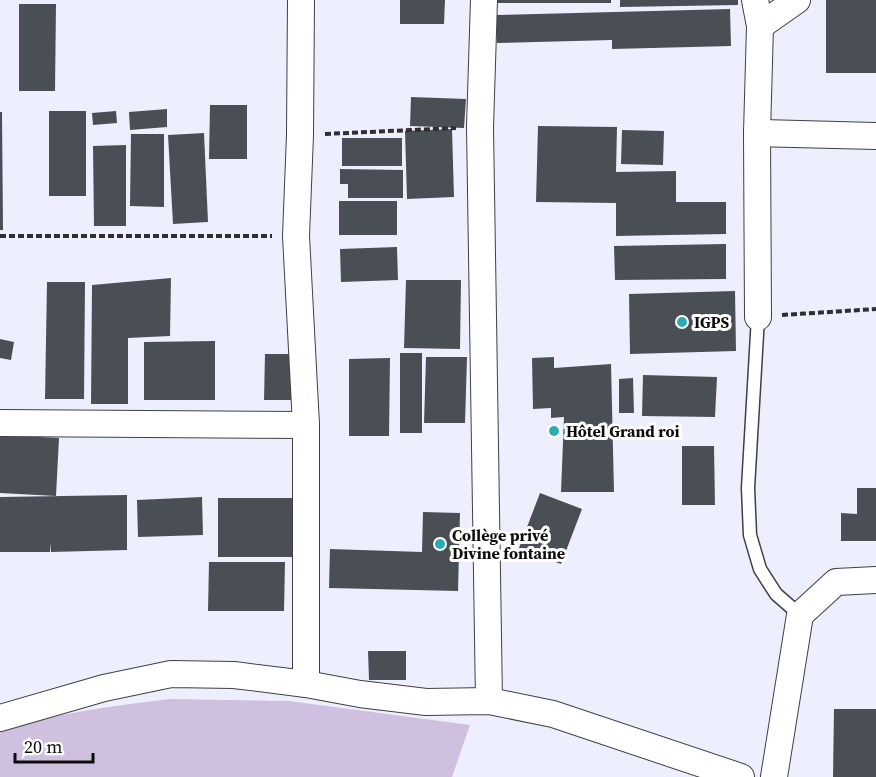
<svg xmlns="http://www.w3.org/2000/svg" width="876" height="777" viewBox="0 0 876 777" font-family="'Source Serif 4',serif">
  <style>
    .cemetery { fill: #cec0de }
    .building { fill: #4a4f55 }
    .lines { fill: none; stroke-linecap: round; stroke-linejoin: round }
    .lane-casing { stroke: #404040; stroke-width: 15 }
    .street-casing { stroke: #404040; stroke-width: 28 }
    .path { stroke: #2f2f2f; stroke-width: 4; stroke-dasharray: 6 3; stroke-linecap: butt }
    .lane { stroke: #fff; stroke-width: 12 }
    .street { stroke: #fff; stroke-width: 26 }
    .poi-dot { fill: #2dabb5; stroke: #fff; stroke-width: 2 }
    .labels { text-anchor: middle; stroke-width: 6; stroke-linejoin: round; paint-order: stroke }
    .poi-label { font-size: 16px; font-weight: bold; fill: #0d0d0d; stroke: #fff; text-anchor: start }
  </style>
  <rect width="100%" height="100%" fill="#eeeffe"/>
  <!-- cemetery -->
  <path class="cemetery" d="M 169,699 L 289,701 L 470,725 L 452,777 L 0,777 L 0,732 C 55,713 112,706 169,699 Z"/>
  <!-- building -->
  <g class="building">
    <path d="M 400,0 L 445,0 L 444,24 L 400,24 Z"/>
    <rect x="496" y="0" width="115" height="3"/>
    <path d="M 620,0 L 738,0 L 738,5 L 620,7 Z"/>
    <rect x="826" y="0" width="50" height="73"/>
    <path d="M 19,4 L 56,4 L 55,91 L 19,91 Z"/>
    <path d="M 730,9 L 731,46 L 612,49 L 612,40 L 497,43 L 496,15 Z"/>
    <path d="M 411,97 L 466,99 L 464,128 L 410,126 Z"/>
    <path d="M 210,105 L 247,105 L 247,159 L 209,159 Z"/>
    <path d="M 167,109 L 167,127 L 130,130 L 129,112 Z"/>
    <rect x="49" y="111" width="37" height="85"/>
    <path d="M 116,111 L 117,123 L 93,125 L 92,113 Z"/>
    <path d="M 0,112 L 2,112 L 3,230 L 0,230 Z"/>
    <path d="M 538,126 L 617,127 L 616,172 L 676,171 L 676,202 L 726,202 L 726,234 L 616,236 L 616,203 L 536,202 Z"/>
    <path d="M 452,129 L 454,197 L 407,199 L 405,131 Z"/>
    <path d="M 622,130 L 664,131 L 663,165 L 621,164 Z"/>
    <path d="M 204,133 L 208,222 L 173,224 L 168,135 Z"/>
    <path d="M 131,134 L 164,134 L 164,207 L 130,206 Z"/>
    <rect x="342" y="138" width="60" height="28"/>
    <path d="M 126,145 L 126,226 L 94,226 L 93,146 Z"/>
    <path d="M 340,169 L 403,170 L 403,198 L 348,198 L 348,184 L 340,184 Z"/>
    <rect x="339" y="201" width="58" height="34"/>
    <path d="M 726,244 L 726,279 L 615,280 L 614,246 Z"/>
    <path d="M 397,247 L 398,280 L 341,282 L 340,249 Z"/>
    <path d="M 171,278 L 170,336 L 128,338 L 128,404 L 91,404 L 92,285 Z"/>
    <path d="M 406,280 L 461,280 L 460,349 L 404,348 Z"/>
    <path d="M 47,282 L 85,282 L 84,399 L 45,399 Z"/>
    <path d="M 735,291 L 736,351 L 630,354 L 629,294 Z"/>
    <path d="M 0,339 L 14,342 L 11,360 L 0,358 Z"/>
    <path d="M 215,341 L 215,400 L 144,400 L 144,342 Z"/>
    <rect x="400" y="353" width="22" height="80"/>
    <path d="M 265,354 L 299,354 L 299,400 L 264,400 Z"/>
    <path d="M 426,357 L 467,357 L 465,423 L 424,423 Z"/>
    <path d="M 554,357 L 554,368 L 611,364 L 614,492 L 561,492 L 564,417 L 551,418 L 551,408 L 533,409 L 532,358 Z"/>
    <path d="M 390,358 L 389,436 L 349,436 L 349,359 Z"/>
    <path d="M 643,375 L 717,377 L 715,417 L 642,416 Z"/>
    <path d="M 633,378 L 634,413 L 619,413 L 619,379 Z"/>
    <path d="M 0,435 L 59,438 L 56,496 L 0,493 Z"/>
    <path d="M 682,446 L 714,446 L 715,505 L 682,505 Z"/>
    <path d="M 857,488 L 876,488 L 876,541 L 841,541 L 841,513 L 857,514 Z"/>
    <path d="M 540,493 L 582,509 L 561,564 L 519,548 Z"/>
    <path d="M 127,495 L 127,550 L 51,552 L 50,543 L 50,552 L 0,552 L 0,497 Z"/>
    <path d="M 202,497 L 203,535 L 138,537 L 137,500 Z"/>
    <rect x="218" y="498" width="75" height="59"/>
    <path d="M 423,512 L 460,513 L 458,591 L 329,588 L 330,549 L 422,552 Z"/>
    <path d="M 209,562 L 285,562 L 284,611 L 208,611 Z"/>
    <path d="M 368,651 L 406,651 L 406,680 L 369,680 Z"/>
    <path d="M 834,709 L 876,709 L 876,777 L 833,777 Z"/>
  </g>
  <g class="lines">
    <!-- lane casing -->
    <g class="lane-casing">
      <path id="lane" d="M 758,317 L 748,488 L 750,535 L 760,569 L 776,594 L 800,615"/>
    </g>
    <!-- street casing -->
    <g class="street-casing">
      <g id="street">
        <path d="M 301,0 L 300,135 L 296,236 L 306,425 L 306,684"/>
        <path d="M 484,0 L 480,127 L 489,701"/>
        <path d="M 755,0 L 760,26 L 757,133 L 758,317"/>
        <path d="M 760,26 L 797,0"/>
        <path d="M 757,133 L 876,136"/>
        <path d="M 0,423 L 306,425"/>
        <path d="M 0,718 L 104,688 L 171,674 L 234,675 L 306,684 L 360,694 L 426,702 L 489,701 L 553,714 L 741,777"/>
        <path d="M 774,777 L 800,615 L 836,582 L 876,580"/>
      </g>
    </g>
    <!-- path -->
    <g class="path">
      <path d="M 325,134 L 456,128"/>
      <path d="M 0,236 L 272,236"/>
      <path d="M 782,315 L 876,309"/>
    </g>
    <!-- lane -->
    <use href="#lane" class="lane"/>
    <!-- street -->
    <use href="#street" class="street"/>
  </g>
  <!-- markers -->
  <g class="poi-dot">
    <circle cx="682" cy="322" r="6"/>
    <circle cx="554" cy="431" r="6"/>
    <circle cx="440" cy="544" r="6"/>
  </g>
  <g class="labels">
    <!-- poi labels -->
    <g class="poi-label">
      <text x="694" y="328">IGPS</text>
      <text x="566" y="437">Hôtel Grand roi</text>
      <text x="452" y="541">Collège privé<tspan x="452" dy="18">Divine fontaine</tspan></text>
    </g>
  </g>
  <!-- scale -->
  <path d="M15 753v9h78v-9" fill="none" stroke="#0d0d0d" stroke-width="3"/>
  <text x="24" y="753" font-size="18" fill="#0d0d0d" stroke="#ffffff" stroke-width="4.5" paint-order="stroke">20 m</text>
</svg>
